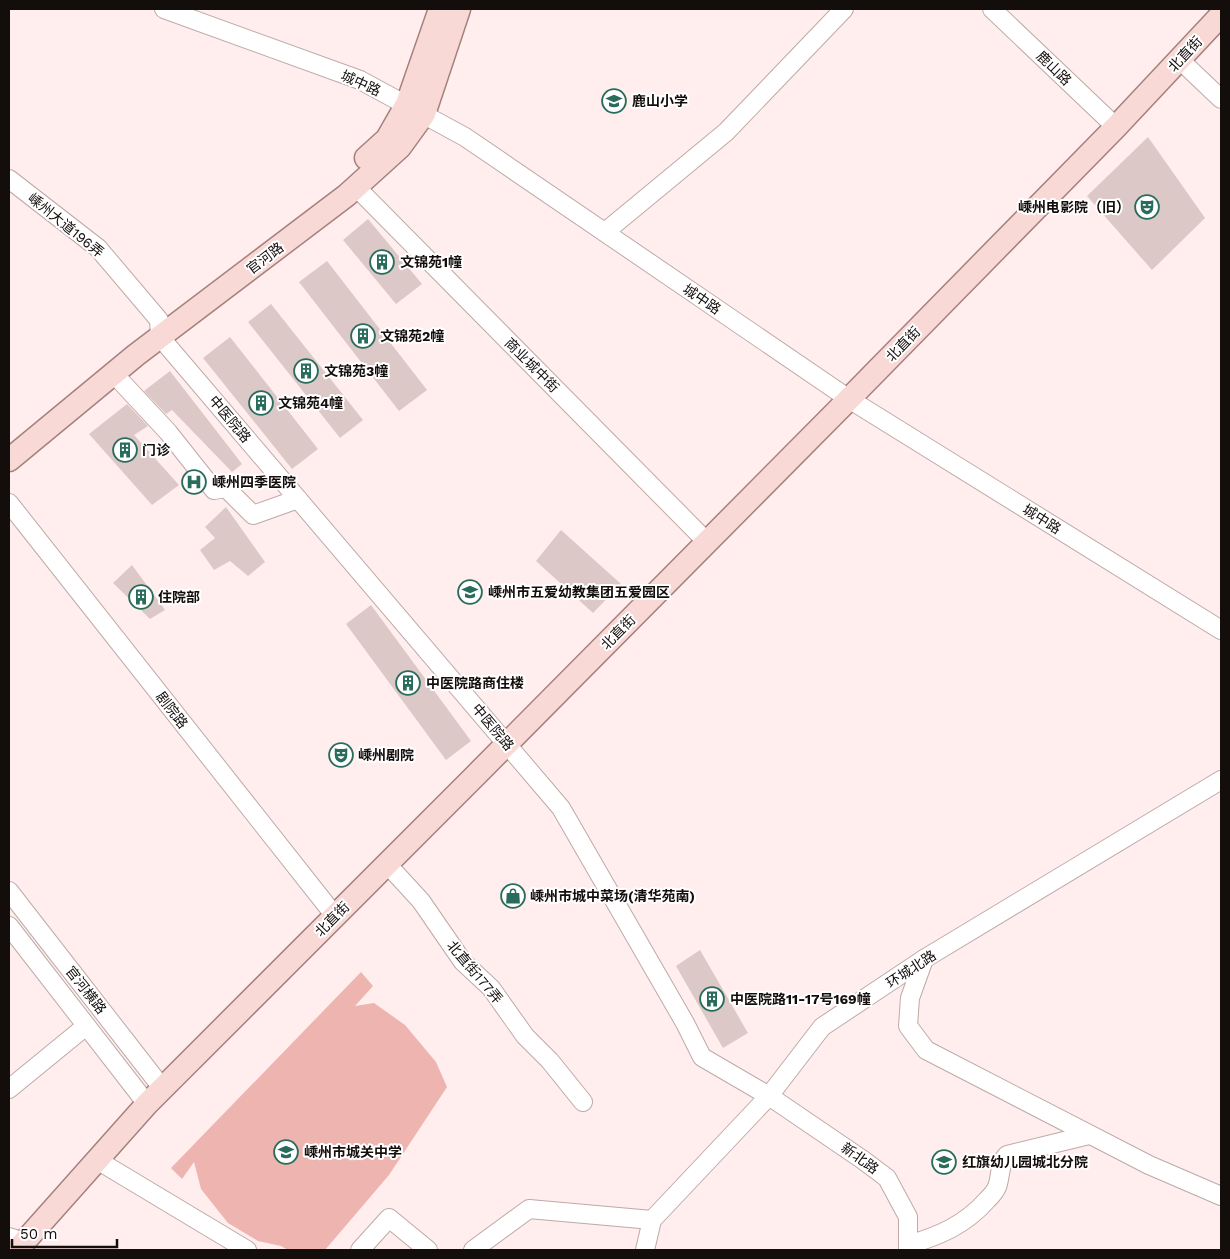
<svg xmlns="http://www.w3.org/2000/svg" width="1230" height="1259" viewBox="0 0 1230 1259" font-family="'Work Sans','Noto Sans SC',sans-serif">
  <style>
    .green { fill: #eeb4af }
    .building { fill: #dcc9c7 }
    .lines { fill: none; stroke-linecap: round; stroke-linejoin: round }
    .minor-casing { stroke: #bdaaa8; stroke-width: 20 }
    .major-casing { stroke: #a5817e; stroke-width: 25 }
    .minor { stroke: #fff; stroke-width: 18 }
    .major { stroke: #f8d9d6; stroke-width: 22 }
    .labels { text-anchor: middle; stroke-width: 4; stroke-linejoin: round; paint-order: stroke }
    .street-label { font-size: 14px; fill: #130d0c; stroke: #fff }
    .poi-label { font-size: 14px; font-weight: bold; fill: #130d0c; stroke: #fff; text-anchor: start }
  </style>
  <rect width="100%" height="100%" fill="#ffeeed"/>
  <!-- green -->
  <path class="green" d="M 361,972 L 373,986 L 355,1006 L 374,1003 L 405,1025 L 436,1062 L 447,1087 L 389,1175 L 325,1250 L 288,1250 L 281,1246 L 258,1241 L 228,1223 L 201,1189 L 194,1162 L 182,1179 L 171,1168 Z"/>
  <!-- building -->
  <g class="building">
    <path d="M 1148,137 L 1205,218 L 1152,270 L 1087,196 Z"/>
    <path d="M 368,219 L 422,284 L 396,304 L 343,240 Z"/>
    <path d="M 327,261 L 427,390 L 399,411 L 299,282 Z"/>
    <path d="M 271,304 L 363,420 L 340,438 L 248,322 Z"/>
    <path d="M 230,337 L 318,449 L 292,469 L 203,358 Z"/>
    <path d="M 170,371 L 242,464 L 232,472 L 172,410 L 166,414 L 144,391 Z"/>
    <path d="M 127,404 L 148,426 L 134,435 L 179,485 L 152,505 L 89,434 Z"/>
    <path d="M 226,507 L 265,562 L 248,576 L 230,561 L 214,570 L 200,550 L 215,538 L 205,527 Z"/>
    <path d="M 561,530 L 621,584 L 593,613 L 536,561 Z"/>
    <path d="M 132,565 L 165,610 L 150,619 L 113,583 Z"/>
    <path d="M 371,605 L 471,741 L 446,760 L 346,624 Z"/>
    <path d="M 700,950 L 748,1033 L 723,1048 L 676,966 Z"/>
  </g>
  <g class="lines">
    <!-- minor casing -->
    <g class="minor-casing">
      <g id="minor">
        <path d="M 164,9 L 360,80 L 465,137 L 849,399 L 1221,630"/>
        <path d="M 992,9 L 1116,127"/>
        <path d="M 1180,60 L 1221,99"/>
        <path d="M 9,179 L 98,248 L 159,320 L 160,337 L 561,808 L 685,1023 L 702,1057 L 769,1096 L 863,1160 L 887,1178 L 908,1217 L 908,1250"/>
        <path d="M 356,187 L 707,542"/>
        <path d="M 605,232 L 726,132 L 844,9"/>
        <path d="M 114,374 L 168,432 L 214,490 L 226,488 L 253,515 L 298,499"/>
        <path d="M 9,503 L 335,916"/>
        <path d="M 387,864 L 421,901 L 463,962 L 491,988 L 525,1036 L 550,1061 L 583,1102"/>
        <path d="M 9,891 L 163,1089"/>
        <path d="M 9,926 L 147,1104"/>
        <path d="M 924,959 L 910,998 L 908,1026 L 926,1050 L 1149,1165 L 1221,1196"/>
        <path d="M 9,1089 L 86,1026"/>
        <path d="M 97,1160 L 247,1250"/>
        <path d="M 652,1220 L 769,1096 L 822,1027 L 924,959 L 1221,780"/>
        <path d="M 9,1237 L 24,1242"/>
        <path d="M 908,1245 C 939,1236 965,1225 987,1200 C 991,1196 995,1192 997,1187 C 1001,1177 999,1163 1007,1155 L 1089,1135"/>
        <path d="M 360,1250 L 389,1218 L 428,1250"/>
        <path d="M 473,1250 L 529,1209 L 652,1220"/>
        <path d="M 645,1250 L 652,1220"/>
      </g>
    </g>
    <!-- major casing -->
    <g class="major-casing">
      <g id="major">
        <path d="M 366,158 L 387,139 L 407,104 L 440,9"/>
        <path d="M 9,460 L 136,355 L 347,195 L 400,147 L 424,114 L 459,9"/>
        <path d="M 17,1250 L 147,1104 L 475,776 L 849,399 L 1116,127 L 1221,15"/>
      </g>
    </g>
    <!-- minor -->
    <use href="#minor" class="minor"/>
    <!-- major -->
    <use href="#major" class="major"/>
  </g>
  <!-- icons -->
  <defs>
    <g id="school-ring" transform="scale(1.25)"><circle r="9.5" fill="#fff" stroke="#296c5c" stroke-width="1.5"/><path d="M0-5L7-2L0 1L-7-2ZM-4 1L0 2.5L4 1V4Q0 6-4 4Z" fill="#296c5c"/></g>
    <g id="theatre-ring" transform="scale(1.25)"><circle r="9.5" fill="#fff" stroke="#296c5c" stroke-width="1.5"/><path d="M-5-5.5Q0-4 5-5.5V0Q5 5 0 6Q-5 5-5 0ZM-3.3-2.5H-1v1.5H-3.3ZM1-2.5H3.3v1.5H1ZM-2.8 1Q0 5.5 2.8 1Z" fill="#296c5c"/></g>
    <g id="building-ring" transform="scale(1.25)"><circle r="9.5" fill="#fff" stroke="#296c5c" stroke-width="1.5"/><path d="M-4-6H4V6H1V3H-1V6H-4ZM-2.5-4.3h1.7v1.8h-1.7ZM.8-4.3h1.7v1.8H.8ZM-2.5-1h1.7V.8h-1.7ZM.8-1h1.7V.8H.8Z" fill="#296c5c"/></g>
    <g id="hospital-ring" transform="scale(1.25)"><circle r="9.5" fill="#fff" stroke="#296c5c" stroke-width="1.5"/><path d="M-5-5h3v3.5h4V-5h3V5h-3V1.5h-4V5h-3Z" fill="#296c5c"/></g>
    <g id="shop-ring" transform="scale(1.25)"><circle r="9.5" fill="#fff" stroke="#296c5c" stroke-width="1.5"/><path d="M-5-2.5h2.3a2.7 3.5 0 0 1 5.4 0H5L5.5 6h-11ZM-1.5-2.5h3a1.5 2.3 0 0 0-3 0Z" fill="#296c5c"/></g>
  </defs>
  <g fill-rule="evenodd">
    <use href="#school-ring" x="614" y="101"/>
    <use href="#theatre-ring" x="1147" y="207"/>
    <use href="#building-ring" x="382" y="262"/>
    <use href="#building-ring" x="363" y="336"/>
    <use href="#building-ring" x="306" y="371"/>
    <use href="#building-ring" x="261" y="403"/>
    <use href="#building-ring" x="125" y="450"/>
    <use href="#hospital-ring" x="194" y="482"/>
    <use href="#school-ring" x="470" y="592"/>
    <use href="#building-ring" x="141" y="597"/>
    <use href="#building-ring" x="408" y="683"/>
    <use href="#theatre-ring" x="341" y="755"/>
    <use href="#shop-ring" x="513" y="896"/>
    <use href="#building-ring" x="712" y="999"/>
    <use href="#school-ring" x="286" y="1152"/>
    <use href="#school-ring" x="944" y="1162"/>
  </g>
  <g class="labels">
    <!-- street labels -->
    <g class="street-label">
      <text transform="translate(1185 54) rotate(-47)" y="5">北直街</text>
      <text transform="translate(1054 68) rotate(44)" y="5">鹿山路</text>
      <text transform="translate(361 83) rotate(24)" y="5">城中路</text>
      <text transform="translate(66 225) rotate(39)" y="5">嵊州大道196弄</text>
      <text transform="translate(265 258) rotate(-37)" y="5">官河路</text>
      <text transform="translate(702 299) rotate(34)" y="5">城中路</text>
      <text transform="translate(903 344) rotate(-46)" y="5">北直街</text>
      <text transform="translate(532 365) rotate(45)" y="5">商业城中街</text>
      <text transform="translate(230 419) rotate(50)" y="5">中医院路</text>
      <text transform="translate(1042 519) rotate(32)" y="5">城中路</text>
      <text transform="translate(618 632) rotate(-45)" y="5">北直街</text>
      <text transform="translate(172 710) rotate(52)" y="5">剧院路</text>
      <text transform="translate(493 727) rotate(50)" y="5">中医院路</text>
      <text transform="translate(332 919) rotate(-45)" y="5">北直街</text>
      <text transform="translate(911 969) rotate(-33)" y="5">环城北路</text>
      <text transform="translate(475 972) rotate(50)" y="5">北直街177弄</text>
      <text transform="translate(86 990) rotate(52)" y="5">官河横路</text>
      <text transform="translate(860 1158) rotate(36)" y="5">新北路</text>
    </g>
    <!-- poi labels -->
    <g class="poi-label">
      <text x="632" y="106">鹿山小学</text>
      <text x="1130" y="212" text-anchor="end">嵊州电影院（旧）</text>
      <text x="400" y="267">文锦苑1幢</text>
      <text x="380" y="341">文锦苑2幢</text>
      <text x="324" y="376">文锦苑3幢</text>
      <text x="278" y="408">文锦苑4幢</text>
      <text x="142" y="455">门诊</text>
      <text x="212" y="487">嵊州四季医院</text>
      <text x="488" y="597">嵊州市五爱幼教集团五爱园区</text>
      <text x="158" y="602">住院部</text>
      <text x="426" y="688">中医院路商住楼</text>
      <text x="358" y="760">嵊州剧院</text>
      <text x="530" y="901">嵊州市城中菜场(清华苑南)</text>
      <text x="730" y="1004">中医院路11-17号169幢</text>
      <text x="304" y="1157">嵊州市城关中学</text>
      <text x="962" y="1167">红旗幼儿园城北分院</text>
    </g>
  </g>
  <!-- border -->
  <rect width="1230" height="1259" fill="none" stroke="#130d0c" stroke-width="20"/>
  <!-- scale -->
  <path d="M12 1239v8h105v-8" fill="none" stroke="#130d0c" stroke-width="2.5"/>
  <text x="20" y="1239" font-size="15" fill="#130d0c" stroke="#ffffff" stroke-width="4" paint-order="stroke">50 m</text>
</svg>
